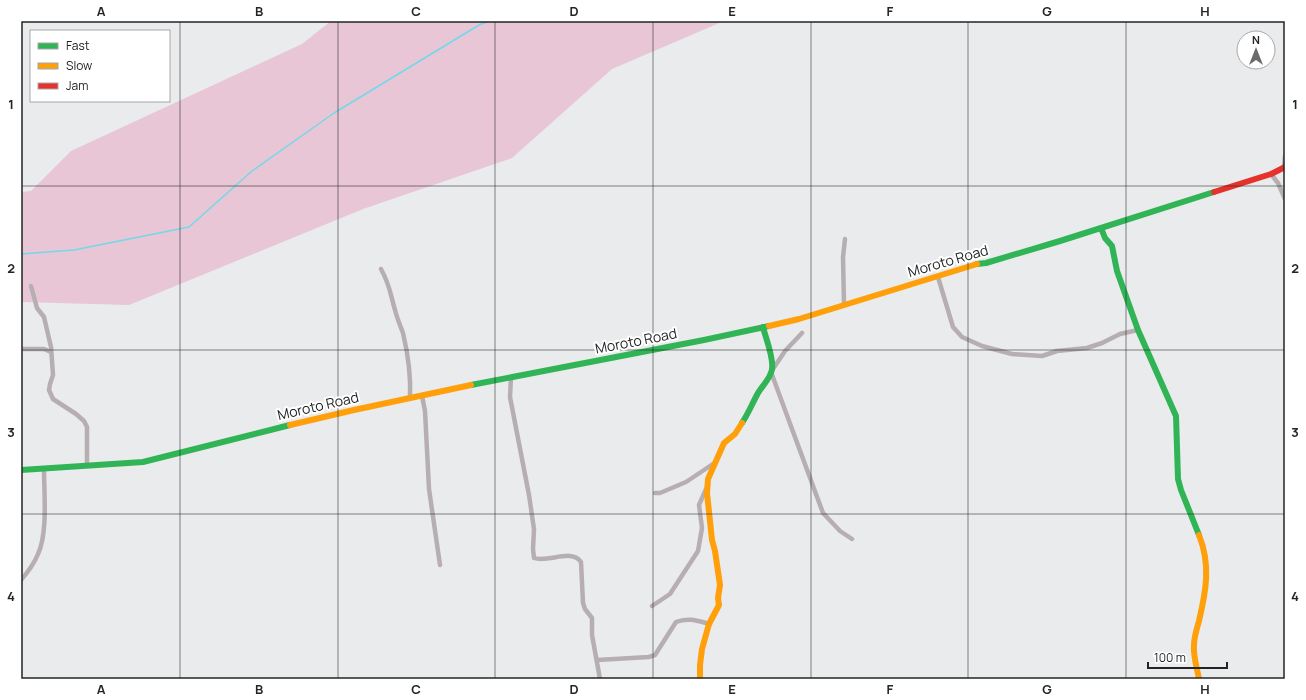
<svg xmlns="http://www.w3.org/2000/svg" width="1306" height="700" viewBox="0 0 1306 700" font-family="Manrope,sans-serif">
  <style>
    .green { fill: #e8c6d5 }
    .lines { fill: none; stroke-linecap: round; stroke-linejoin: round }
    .stream { stroke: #71d9eb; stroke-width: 1.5 }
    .street { stroke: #b7aeb2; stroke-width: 4.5 }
    .fast { stroke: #30b455; stroke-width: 6 }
    .slow { stroke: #ff9f0a; stroke-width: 6 }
    .jam { stroke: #e5322d; stroke-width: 6 }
    .grid { fill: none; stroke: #232425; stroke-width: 1; stroke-opacity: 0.55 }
    .labels { text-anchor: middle; stroke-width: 4; stroke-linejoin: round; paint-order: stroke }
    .street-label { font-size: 14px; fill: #232425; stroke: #fff }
    .neatline { fill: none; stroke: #232425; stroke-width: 1.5 }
    .grid-label { font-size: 13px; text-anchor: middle; font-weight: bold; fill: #232425 }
  </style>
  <rect width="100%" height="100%" fill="#e9ebec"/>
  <!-- green -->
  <path class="green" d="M 331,21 L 724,21 L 612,69 L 512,158 L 363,209 L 129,305 L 21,302 L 21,192 L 31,191 L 71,151 L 302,44 Z"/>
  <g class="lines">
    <!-- stream -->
    <path class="stream" d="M 21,254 L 74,250 L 189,227 L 252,171 L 334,113 L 479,25 L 489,21"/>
    <!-- street -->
    <g class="street">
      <path d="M 1284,168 L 1285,156"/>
      <path d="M 1271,174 L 1278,183 L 1285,199"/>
      <path d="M 381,269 C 390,285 390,293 395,310 C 397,318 400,325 403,333 C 408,354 411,376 410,398"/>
      <path d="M 938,277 L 953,327 L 962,337 L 982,346 L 1012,354 L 1042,356 L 1057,351 L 1087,348 L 1102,343 L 1120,334 L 1138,330"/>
      <path d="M 31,286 L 37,308 L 44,317 L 51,347 L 53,375 L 50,384 L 49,390 L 53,399 L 76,414 L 84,421 L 87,427 L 87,466"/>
      <path d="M 844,305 L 843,257 L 845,239"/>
      <path d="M 802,333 L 785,351 L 771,372 L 823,513 L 840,531 L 852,539"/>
      <path d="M 21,349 L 44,349 L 51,352"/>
      <path d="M 511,377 L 510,397 L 529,495 L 534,529 L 533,549 L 534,558 C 548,563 572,548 581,562 L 583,603 L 585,609 L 592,618 L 592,635 L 600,679"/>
      <path d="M 422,396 L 425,411 L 429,489 L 440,565"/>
      <path d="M 655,493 L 660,493 L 686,482 L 713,464"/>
      <path d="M 21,580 C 28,572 34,564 38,554 C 48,533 44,492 44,469"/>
      <path d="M 652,606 L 670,594 L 698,551 L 702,528 L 699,505 L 706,489"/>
      <path d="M 597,660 L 649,657 L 655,655 L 676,622 C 688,617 698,621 710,624"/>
    </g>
    <!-- fast -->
    <g class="fast">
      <path d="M 1101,228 L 1105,238 L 1112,246 L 1117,271 L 1138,330 L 1176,416 L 1178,479 L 1181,490 L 1199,535"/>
      <path d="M 977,264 L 986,263 L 1060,241 L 1214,192"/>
      <path d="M 471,385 L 704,340 L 769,326"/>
      <path d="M 742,423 C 748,414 752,404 758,393 C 762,386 771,378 772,369 C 774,358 766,339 763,327"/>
      <path d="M 21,470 L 143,462 L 290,425"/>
    </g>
    <!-- slow -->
    <g class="slow">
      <path d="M 769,326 L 799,319 L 977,264"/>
      <path d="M 290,425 L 354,410 L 471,385"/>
      <path d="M 700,679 L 700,665 L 702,649 L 709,624 L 719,605 L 718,598 L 720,585 L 715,551 L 712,540 L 707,493 L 708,479 L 724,443 L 735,434 L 742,423"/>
      <path d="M 1199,679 C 1197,668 1193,656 1194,645 C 1194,637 1197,628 1199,621 C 1206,591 1211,565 1199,535"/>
    </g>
    <!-- jam -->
    <path class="jam" d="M 1214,192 L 1271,174 L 1285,167"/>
  </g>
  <!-- grid -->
  <path class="grid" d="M 180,21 L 180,679M 338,21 L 338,679M 495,21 L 495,679M 653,21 L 653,679M 811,21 L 811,679M 968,21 L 968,679M 1126,21 L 1126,679M 21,186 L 1285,186M 21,350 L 1285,350M 21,514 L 1285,514"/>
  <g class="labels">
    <!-- street labels -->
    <g class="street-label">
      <text transform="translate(948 261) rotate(-16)" y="5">Moroto Road</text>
      <text transform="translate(636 341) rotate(-11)" y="5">Moroto Road</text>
      <text transform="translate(318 406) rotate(-13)" y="5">Moroto Road</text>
    </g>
  </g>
  <!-- border -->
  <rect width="1306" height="700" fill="none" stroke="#ffffff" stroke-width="44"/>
  <!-- legend -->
  <rect x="30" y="30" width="140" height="72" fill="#ffffff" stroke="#a7a7a8"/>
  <rect x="38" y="43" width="20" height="6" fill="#30b455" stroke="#a7a7a8"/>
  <text x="66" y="50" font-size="12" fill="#232425">Fast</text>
  <rect x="38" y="63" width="20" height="6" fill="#ff9f0a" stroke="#a7a7a8"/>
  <text x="66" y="70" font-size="12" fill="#232425">Slow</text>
  <rect x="38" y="83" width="20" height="6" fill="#e5322d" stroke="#a7a7a8"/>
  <text x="66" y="90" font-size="12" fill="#232425">Jam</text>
  <!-- north arrow -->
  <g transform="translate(1256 50)"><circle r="19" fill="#ffffff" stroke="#a7a7a8"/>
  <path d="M0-3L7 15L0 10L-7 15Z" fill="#686a6b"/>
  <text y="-6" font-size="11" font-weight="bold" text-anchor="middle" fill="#232425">N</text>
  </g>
  <!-- scale -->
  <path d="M1148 662v6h79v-6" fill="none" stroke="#232425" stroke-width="2"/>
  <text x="1154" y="662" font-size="12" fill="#232425" stroke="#ffffff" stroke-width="3" paint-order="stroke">100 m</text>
  <rect x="22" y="22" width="1262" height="656" class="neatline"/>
  <g class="grid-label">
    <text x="101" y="16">A</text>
    <text x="259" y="16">B</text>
    <text x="416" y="16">C</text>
    <text x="574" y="16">D</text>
    <text x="732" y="16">E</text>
    <text x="890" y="16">F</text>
    <text x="1047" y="16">G</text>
    <text x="1205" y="16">H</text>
    <text x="11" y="109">1</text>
    <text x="1295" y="109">1</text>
    <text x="11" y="273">2</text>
    <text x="1295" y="273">2</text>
    <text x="11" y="437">3</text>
    <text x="1295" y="437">3</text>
    <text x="11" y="601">4</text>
    <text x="1295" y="601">4</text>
    <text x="101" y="694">A</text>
    <text x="259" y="694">B</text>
    <text x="416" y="694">C</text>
    <text x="574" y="694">D</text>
    <text x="732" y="694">E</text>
    <text x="890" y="694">F</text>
    <text x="1047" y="694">G</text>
    <text x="1205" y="694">H</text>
  </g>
</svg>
